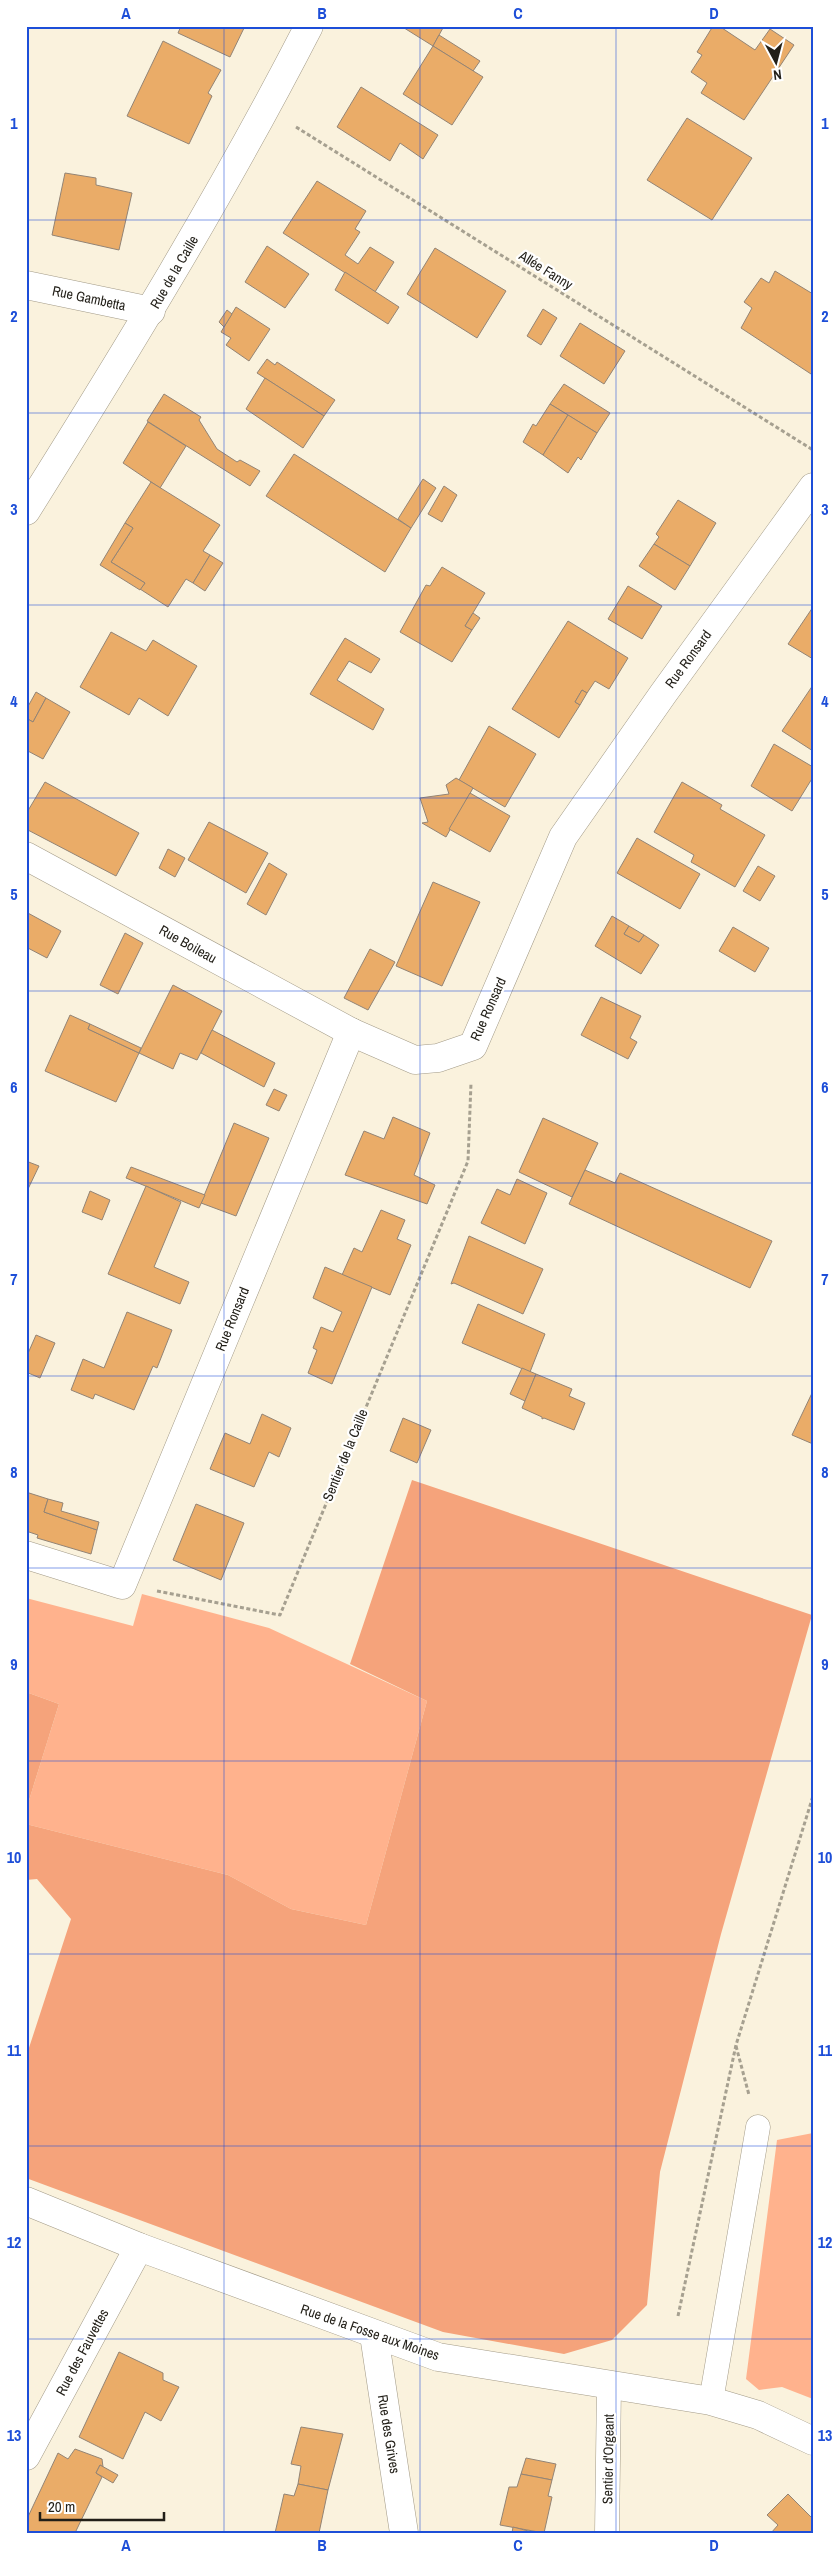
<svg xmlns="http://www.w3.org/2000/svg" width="839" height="2559" viewBox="0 0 839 2559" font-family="'Archivo Narrow',sans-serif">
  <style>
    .green { fill: #ffb28d }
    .forest { fill: #f5a37b }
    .building { fill: #eaac68; stroke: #938475 }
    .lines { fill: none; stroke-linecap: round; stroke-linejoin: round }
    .lane-casing { stroke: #a39b88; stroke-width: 25 }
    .street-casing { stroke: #a39b88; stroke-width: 29 }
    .path { stroke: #a6a090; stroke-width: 3; stroke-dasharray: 4 2.5; stroke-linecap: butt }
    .lane { stroke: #fff; stroke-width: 24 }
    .street { stroke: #fff; stroke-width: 28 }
    .grid { fill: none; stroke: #1d4ed8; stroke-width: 1; stroke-opacity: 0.55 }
    .labels { text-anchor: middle; stroke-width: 4.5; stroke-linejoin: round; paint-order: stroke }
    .street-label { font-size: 14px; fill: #221f18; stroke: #fff }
    .neatline { fill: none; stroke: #1d4ed8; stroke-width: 2 }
    .grid-label { font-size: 16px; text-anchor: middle; font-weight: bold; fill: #1d4ed8 }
  </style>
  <rect width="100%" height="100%" fill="#faf2dd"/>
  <!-- green -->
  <g class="green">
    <path d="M 142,1594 L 269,1628 L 427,1701 L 366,1925 L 291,1909 L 228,1875 L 26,1824 L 26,1810 L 59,1704 L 26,1692 L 26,1598 L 133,1626 Z"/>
    <path d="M 813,2133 L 813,2399 L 782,2387 L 759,2390 L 746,2379 L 777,2140 Z"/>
  </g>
  <!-- forest -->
  <g class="forest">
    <path d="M 412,1480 L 812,1615 L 721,1934 L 660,2172 L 647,2305 L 612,2340 L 564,2354 L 443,2332 L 26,2178 L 26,2057 L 71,1919 L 37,1879 L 26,1880 L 26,1824 L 228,1875 L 291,1909 L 366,1925 L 427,1701 L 350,1664 Z"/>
    <path d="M 26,1692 L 59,1704 L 26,1810 Z"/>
  </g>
  <!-- building -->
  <g class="building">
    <path d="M 181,26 L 245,26 L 230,57 L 178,33 Z"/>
    <path d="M 401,26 L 444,26 L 433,46 Z"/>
    <path d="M 713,26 L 719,26 L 755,50 L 770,29 L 794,45 L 744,120 L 701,93 L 707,83 L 691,72 L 702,55 L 697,52 Z"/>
    <path d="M 439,35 L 480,61 L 473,71 L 433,46 Z"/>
    <path d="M 163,41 L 221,70 L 208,93 L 212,96 L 189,144 L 127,116 Z"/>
    <path d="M 433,46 L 483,77 L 452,125 L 403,94 Z"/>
    <path d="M 361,87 L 438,135 L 423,159 L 400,143 L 390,161 L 337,127 Z"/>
    <path d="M 687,118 L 752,158 L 712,220 L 647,180 Z"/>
    <path d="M 65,173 L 96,178 L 96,185 L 132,193 L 119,250 L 52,235 Z"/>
    <path d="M 317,181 L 366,211 L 355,229 L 360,232 L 345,255 L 358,264 L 370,247 L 394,262 L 375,292 L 283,233 Z"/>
    <path d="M 267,246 L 309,274 L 285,308 L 245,282 Z"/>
    <path d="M 435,248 L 506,291 L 477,338 L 407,294 Z"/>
    <path d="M 775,271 L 813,294 L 813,372 L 811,374 L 741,328 L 752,308 L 744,302 L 761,278 L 769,283 Z"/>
    <path d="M 345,272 L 399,307 L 388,324 L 335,290 Z"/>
    <path d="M 236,307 L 270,329 L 249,361 L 226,345 L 231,338 L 221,332 Z"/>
    <path d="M 543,309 L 557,318 L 541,345 L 527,336 Z"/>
    <path d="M 227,310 L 232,314 L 224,327 L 219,322 Z"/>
    <path d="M 580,323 L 625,351 L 604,384 L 560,356 Z"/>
    <path d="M 267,359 L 275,365 L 277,362 L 335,400 L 324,416 L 257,373 Z"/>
    <path d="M 265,378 L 324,416 L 303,448 L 246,409 Z"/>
    <path d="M 564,384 L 610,413 L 597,433 L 550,404 Z"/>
    <path d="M 164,394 L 201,417 L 199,420 L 217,449 L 237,462 L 240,460 L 260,471 L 250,486 L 147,421 Z"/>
    <path d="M 550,404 L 568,415 L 543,455 L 523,442 L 533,424 L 536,426 Z"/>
    <path d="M 568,415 L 597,433 L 581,460 L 578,457 L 568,473 L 543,455 Z"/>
    <path d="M 148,422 L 186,446 L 160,488 L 123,463 Z"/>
    <path d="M 294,454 L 411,528 L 385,572 L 266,496 Z"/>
    <path d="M 423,479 L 436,488 L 411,528 L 398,519 Z"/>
    <path d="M 151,482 L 220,525 L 203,551 L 210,555 L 193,583 L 186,579 L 168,607 L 140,589 L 145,583 L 111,562 L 133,528 L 125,523 Z"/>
    <path d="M 444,486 L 457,495 L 442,522 L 428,514 Z"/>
    <path d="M 678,500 L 716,523 L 690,566 L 654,544 L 659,537 L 656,534 Z"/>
    <path d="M 125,523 L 133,528 L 111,562 L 145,583 L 140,590 L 100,565 Z"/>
    <path d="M 654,544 L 690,566 L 675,590 L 639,566 Z"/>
    <path d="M 210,555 L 223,563 L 205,591 L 193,583 Z"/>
    <path d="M 442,567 L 485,593 L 465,626 L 472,630 L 452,662 L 400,632 L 426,585 L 430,586 Z"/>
    <path d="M 628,586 L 662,606 L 642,639 L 608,619 Z"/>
    <path d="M 813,607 L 813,659 L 788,644 Z"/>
    <path d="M 473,613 L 480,618 L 472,630 L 465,626 Z"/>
    <path d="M 568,621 L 628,658 L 609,689 L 595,681 L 587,693 L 582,690 L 575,702 L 580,705 L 559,738 L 512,709 Z"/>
    <path d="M 111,632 L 146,651 L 153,640 L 197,666 L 168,716 L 139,698 L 129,715 L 80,687 Z"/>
    <path d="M 345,638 L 380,659 L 371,673 L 349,661 L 337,680 L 384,709 L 373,730 L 310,694 Z"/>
    <path d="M 813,685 L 813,751 L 782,731 Z"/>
    <path d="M 582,690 L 587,693 L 580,705 L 575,702 Z"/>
    <path d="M 36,692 L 46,698 L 33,722 L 26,718 L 26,710 Z"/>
    <path d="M 46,698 L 70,712 L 43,759 L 26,750 L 26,718 L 33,722 Z"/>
    <path d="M 489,726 L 536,754 L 505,807 L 459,780 Z"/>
    <path d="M 774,744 L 813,767 L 813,777 L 792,811 L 751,786 Z"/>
    <path d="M 456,778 L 473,788 L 446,837 L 422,823 L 428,822 L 420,798 L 449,794 L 446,785 Z"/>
    <path d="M 45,782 L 139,833 L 116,876 L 26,829 L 26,814 Z"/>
    <path d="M 682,782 L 722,805 L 720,809 L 765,835 L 735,887 L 691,862 L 694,855 L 654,832 Z"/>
    <path d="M 470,793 L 510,816 L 490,852 L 449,829 Z"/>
    <path d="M 209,822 L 268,853 L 246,893 L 188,860 Z"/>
    <path d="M 637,838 L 700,874 L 680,909 L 617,873 Z"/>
    <path d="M 168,849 L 185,858 L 175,877 L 159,868 Z"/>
    <path d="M 269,863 L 287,874 L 266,915 L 247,904 Z"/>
    <path d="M 758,866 L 775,876 L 760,901 L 743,891 Z"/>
    <path d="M 433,882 L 480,902 L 442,986 L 396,966 Z"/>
    <path d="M 26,912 L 61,931 L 47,958 L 26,947 Z"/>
    <path d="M 612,916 L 629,926 L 624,934 L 639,942 L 644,935 L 659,945 L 641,974 L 595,946 Z"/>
    <path d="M 629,926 L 644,935 L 639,942 L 624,934 Z"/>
    <path d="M 733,927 L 769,948 L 755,972 L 719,951 Z"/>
    <path d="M 125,933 L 143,943 L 118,994 L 100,985 Z"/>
    <path d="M 370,949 L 395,962 L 368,1010 L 344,998 Z"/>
    <path d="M 173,985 L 222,1011 L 197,1060 L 180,1053 L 173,1069 L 139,1053 Z"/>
    <path d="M 601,997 L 641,1016 L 630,1038 L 637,1042 L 628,1059 L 581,1035 Z"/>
    <path d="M 70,1015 L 90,1024 L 88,1029 L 139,1053 L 116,1102 L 45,1071 Z"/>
    <path d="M 90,1024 L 141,1048 L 139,1053 L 88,1029 Z"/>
    <path d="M 212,1030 L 275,1063 L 264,1087 L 201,1053 Z"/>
    <path d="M 274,1089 L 287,1095 L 279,1111 L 266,1105 Z"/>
    <path d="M 393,1117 L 430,1133 L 414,1175 L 435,1185 L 427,1204 L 345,1175 L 364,1131 L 384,1139 Z"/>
    <path d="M 543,1118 L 598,1143 L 572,1197 L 519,1172 Z"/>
    <path d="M 234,1123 L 269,1138 L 236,1216 L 201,1203 Z"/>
    <path d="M 26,1161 L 39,1166 L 28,1189 L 26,1188 Z"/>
    <path d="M 131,1167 L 205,1195 L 199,1208 L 126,1178 Z"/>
    <path d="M 585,1170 L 615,1183 L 620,1173 L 772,1241 L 750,1288 L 569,1204 Z"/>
    <path d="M 517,1179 L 547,1193 L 525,1244 L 481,1223 L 497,1189 L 510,1195 Z"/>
    <path d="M 146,1186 L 181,1202 L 154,1267 L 189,1282 L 180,1304 L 108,1274 Z"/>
    <path d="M 90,1191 L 110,1200 L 102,1220 L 82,1212 Z"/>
    <path d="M 381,1210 L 405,1220 L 397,1239 L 411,1245 L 390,1295 L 342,1275 L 354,1248 L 362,1252 Z"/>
    <path d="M 469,1236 L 543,1269 L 523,1314 L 454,1283 L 451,1284 Z"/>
    <path d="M 325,1267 L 372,1287 L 332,1384 L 308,1373 L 317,1350 L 313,1348 L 321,1327 L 333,1332 L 342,1312 L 313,1298 Z"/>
    <path d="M 478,1304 L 545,1334 L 530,1372 L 462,1343 Z"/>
    <path d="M 127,1312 L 172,1330 L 157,1368 L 153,1366 L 134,1410 L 95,1394 L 93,1399 L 71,1390 L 83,1359 L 104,1368 Z"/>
    <path d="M 36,1335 L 55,1343 L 40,1378 L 26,1372 L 26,1358 Z"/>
    <path d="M 522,1368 L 536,1374 L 525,1401 L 510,1394 Z"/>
    <path d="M 536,1374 L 572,1389 L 569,1396 L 585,1403 L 574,1430 L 544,1418 L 542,1419 L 542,1417 L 522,1408 Z"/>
    <path d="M 813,1391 L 813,1444 L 792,1435 Z"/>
    <path d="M 262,1414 L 291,1428 L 279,1457 L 269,1452 L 254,1487 L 210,1469 L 225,1433 L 250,1444 Z"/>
    <path d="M 403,1418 L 431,1430 L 417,1463 L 390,1451 Z"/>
    <path d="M 26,1492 L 48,1499 L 44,1512 L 97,1530 L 91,1554 L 37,1538 L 38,1535 L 26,1531 Z"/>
    <path d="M 48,1499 L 63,1503 L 61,1511 L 99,1522 L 97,1530 L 44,1512 Z"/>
    <path d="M 196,1504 L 244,1523 L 221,1580 L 173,1560 Z"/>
    <path d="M 119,2352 L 163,2373 L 163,2380 L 179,2387 L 161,2421 L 145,2412 L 123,2459 L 79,2437 Z"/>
    <path d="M 301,2427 L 343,2434 L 328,2490 L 298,2484 L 301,2466 L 291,2464 Z"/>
    <path d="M 75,2449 L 102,2459 L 103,2467 L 100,2465 L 96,2473 L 102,2477 L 75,2533 L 26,2533 L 26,2521 L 58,2453 L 68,2459 Z"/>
    <path d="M 526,2458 L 556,2464 L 552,2480 L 521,2474 Z"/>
    <path d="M 100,2465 L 118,2475 L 113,2483 L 96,2473 Z"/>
    <path d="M 521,2474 L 552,2480 L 548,2496 L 552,2497 L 544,2533 L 500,2525 L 509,2487 L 517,2487 Z"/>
    <path d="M 298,2484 L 328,2490 L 319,2533 L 275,2533 L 284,2494 L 294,2496 Z"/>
    <path d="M 788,2494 L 813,2519 L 813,2533 L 771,2533 L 778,2525 L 767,2515 Z"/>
    <path d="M 513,2527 L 536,2533 L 512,2533 Z"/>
  </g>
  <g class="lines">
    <!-- lane casing -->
    <g class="lane-casing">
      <g id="lane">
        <path d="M 711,2401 L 758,2127"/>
        <path d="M 607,2533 L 609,2385"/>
      </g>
    </g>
    <!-- street casing -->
    <g class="street-casing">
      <g id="street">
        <path d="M 26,285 L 151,311"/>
        <path d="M 26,511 C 126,352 223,193 309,26"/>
        <path d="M 26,856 L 351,1032 L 415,1060 L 438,1058 L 473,1046 L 563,837 L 663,694 L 813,487"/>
        <path d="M 26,1555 L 122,1585 L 351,1032"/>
        <path d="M 26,2201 L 139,2247 L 438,2357 L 711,2401 L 758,2415 L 813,2441"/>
        <path d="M 374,2335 L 404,2533"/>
        <path d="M 26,2456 L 139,2247"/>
      </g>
    </g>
    <!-- path -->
    <g class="path">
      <path d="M 296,127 L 813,450"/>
      <path d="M 157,1591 L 280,1615 L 468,1161 L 471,1083"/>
      <path d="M 736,2046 L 749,2095"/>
      <path d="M 678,2316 L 736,2045 L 813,1796"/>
    </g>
    <!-- lane -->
    <use href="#lane" class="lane"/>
    <!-- street -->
    <use href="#street" class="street"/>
  </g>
  <!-- grid -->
  <path class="grid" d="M 224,26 L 224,2533M 420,26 L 420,2533M 616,26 L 616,2533M 26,220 L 813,220M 26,413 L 813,413M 26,605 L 813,605M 26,798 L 813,798M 26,991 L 813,991M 26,1183 L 813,1183M 26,1376 L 813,1376M 26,1568 L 813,1568M 26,1761 L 813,1761M 26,1954 L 813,1954M 26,2146 L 813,2146M 26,2339 L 813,2339"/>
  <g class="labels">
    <!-- street labels -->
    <g class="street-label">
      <text transform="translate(546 270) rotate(32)" y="5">Allée Fanny</text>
      <text transform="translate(174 272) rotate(-60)" y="5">Rue de la Caille</text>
      <text transform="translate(89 298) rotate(12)" y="5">Rue Gambetta</text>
      <text transform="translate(688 659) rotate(-54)" y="5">Rue Ronsard</text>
      <text transform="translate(188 944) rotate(29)" y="5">Rue Boileau</text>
      <text transform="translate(488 1009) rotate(-66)" y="5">Rue Ronsard</text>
      <text transform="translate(232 1319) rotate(-68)" y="5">Rue Ronsard</text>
      <text transform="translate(345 1455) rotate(-68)" y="5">Sentier de la Caille</text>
      <text transform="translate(370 2332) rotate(19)" y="5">Rue de la Fosse aux Moines</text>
      <text transform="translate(82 2352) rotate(-62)" y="5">Rue des Fauvettes</text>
      <text transform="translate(389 2434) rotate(81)" y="5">Rue des Grives</text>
      <text transform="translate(608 2459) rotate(-89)" y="5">Sentier d'Orgeant</text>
    </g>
  </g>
  <!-- border -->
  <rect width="839" height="2559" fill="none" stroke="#ffffff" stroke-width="55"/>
  <!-- north arrow -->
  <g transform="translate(776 62) rotate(173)" stroke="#ffffff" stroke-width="4" paint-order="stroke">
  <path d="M0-4L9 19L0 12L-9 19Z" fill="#221f18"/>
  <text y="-8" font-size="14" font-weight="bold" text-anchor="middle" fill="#221f18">N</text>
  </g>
  <!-- scale -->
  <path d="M40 2512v8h124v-8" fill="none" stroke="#221f18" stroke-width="2.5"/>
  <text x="48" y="2512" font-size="15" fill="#221f18" stroke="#ffffff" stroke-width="4" paint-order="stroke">20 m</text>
  <rect x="28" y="28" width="784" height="2504" class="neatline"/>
  <g class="grid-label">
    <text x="126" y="19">A</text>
    <text x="322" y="19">B</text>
    <text x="518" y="19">C</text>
    <text x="714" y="19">D</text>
    <text x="14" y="129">1</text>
    <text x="825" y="129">1</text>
    <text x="14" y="322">2</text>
    <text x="825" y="322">2</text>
    <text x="14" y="515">3</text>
    <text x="825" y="515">3</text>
    <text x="14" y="707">4</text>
    <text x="825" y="707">4</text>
    <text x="14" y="900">5</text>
    <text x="825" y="900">5</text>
    <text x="14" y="1093">6</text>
    <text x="825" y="1093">6</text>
    <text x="14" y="1285">7</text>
    <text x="825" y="1285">7</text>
    <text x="14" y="1478">8</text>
    <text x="825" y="1478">8</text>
    <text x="14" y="1670">9</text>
    <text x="825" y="1670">9</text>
    <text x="14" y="1863">10</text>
    <text x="825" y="1863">10</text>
    <text x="14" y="2056">11</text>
    <text x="825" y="2056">11</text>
    <text x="14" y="2248">12</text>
    <text x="825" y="2248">12</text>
    <text x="14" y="2441">13</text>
    <text x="825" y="2441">13</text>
    <text x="126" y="2551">A</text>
    <text x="322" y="2551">B</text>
    <text x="518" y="2551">C</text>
    <text x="714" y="2551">D</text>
  </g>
</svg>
